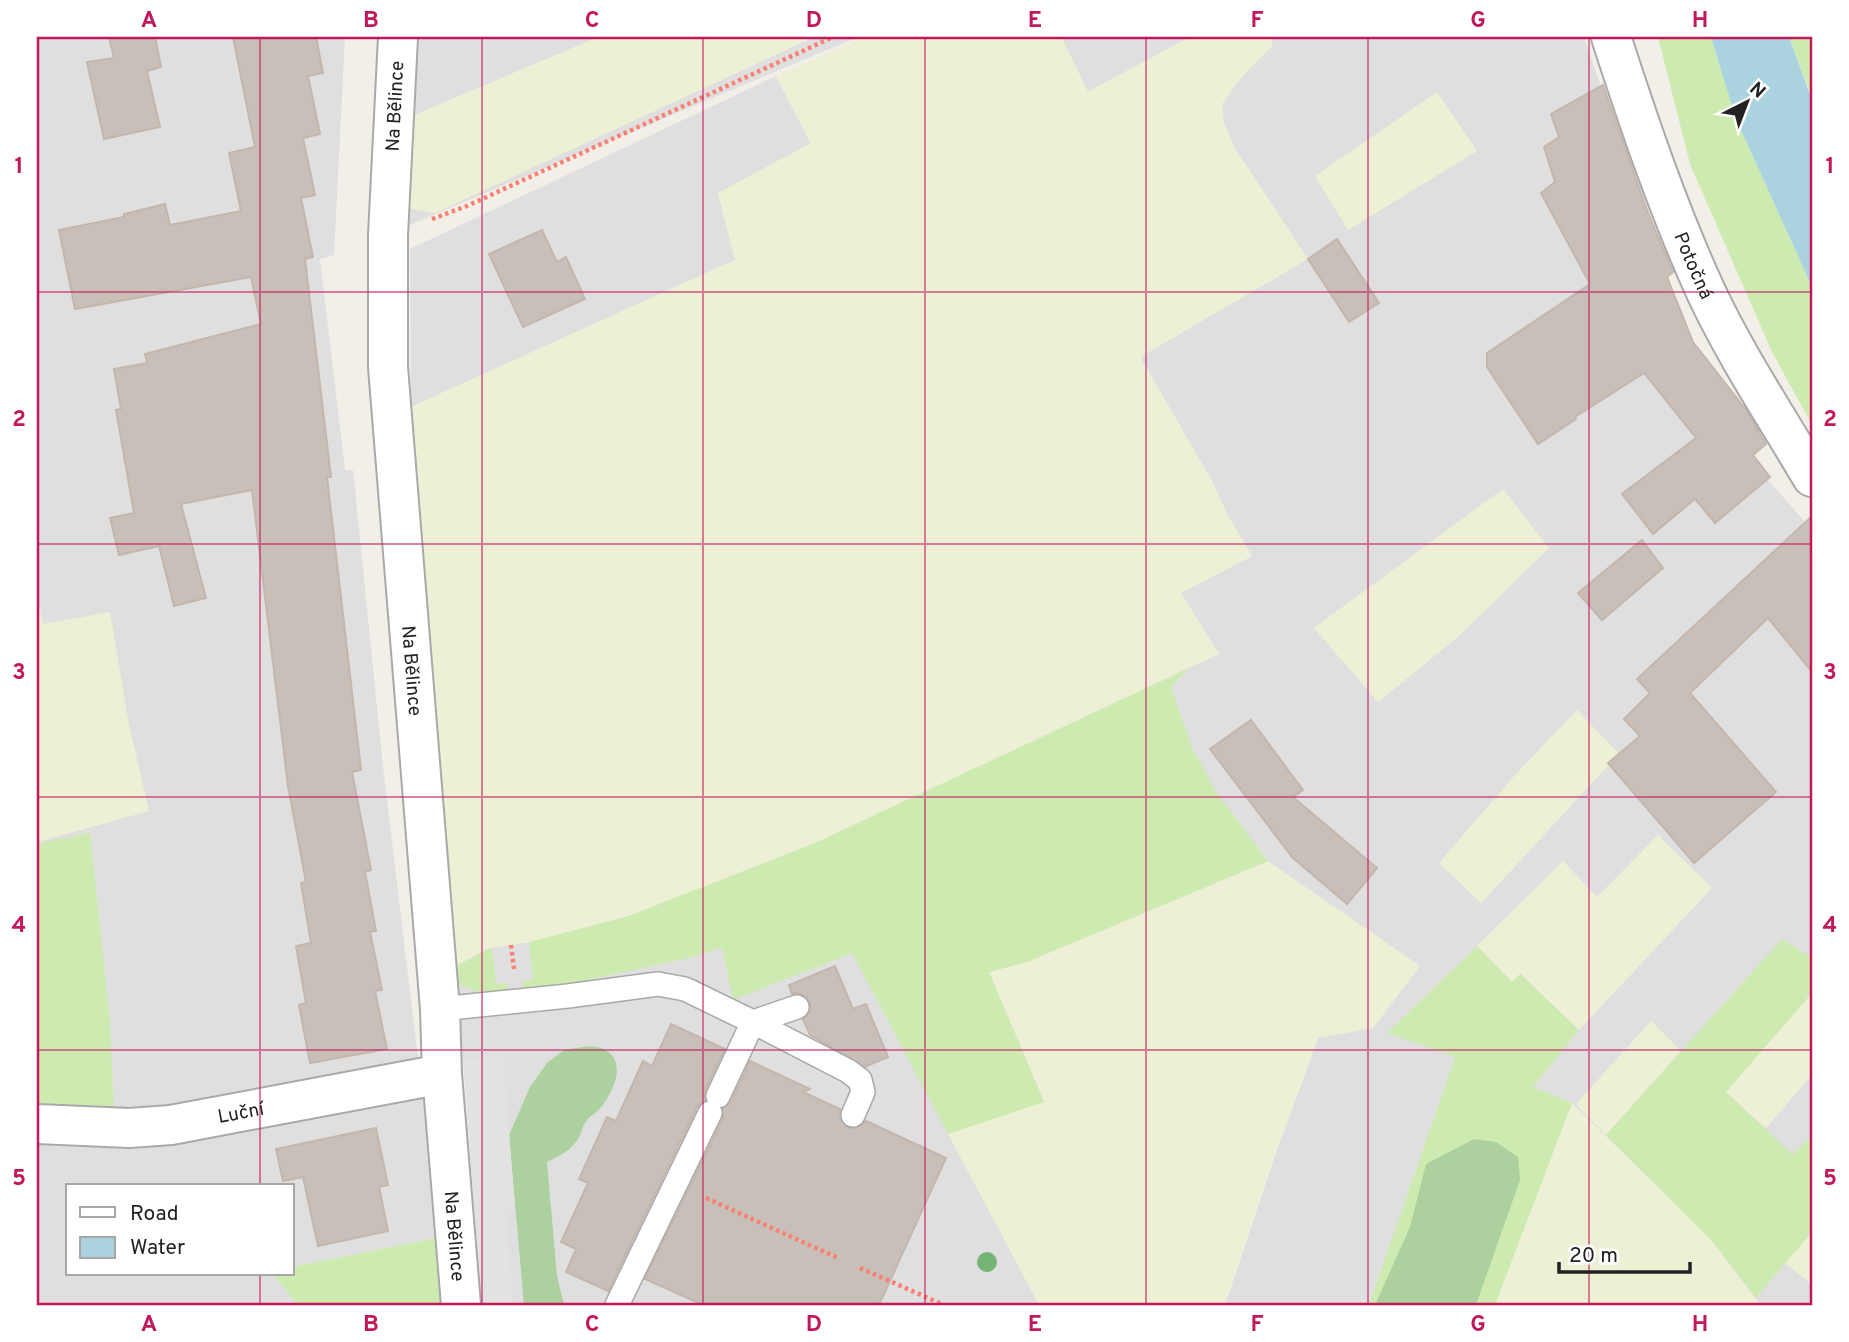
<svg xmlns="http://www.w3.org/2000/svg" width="1849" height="1342" viewBox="0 0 1849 1342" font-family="Overpass,sans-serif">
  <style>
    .residential { fill: #e0dfdf; fill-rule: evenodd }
    .farmland { fill: #eef0d5 }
    .grass { fill: #cdebb0 }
    .forest { fill: #add19e }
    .parking { fill: #e2e2e2 }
    .water { fill: #aad3df }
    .building { fill: #c7bfb8; stroke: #c4b6ab; stroke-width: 2 }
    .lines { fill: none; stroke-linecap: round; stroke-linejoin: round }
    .service-casing { stroke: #a9a9a9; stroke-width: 26 }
    .minor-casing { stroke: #a9a9a9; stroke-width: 42 }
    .path { stroke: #fa8072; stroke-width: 4.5; stroke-dasharray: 3.5 3.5; stroke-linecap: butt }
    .service { stroke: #fff; stroke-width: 23 }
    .minor { stroke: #fff; stroke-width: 38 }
    .tree { fill: #74b475 }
    .grid { fill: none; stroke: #c2185b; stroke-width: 2; stroke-opacity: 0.55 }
    .labels { text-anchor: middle; stroke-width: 7; stroke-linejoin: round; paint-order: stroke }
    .street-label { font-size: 19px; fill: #222; stroke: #fff }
    .neatline { fill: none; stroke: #c2185b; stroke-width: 2.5 }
    .grid-label { font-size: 23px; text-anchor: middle; font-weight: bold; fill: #c2185b }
  </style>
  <rect width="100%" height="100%" fill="#f2efe9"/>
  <!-- residential -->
  <g class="residential">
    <path d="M 37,37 L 345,37 L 334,255 L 320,259 L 345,470 L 353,470 L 383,767 L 424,1108 L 444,1305 L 37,1305 ZM 68,1186 L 292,1186 L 292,1274 L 68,1274 Z"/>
    <path d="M 416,37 L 858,37 L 407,226 Z"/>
    <path d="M 1061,37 L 1190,37 L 1088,92 Z"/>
    <path d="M 1271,37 L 1584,37 L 1644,212 L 1664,276 L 1690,340 L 1767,439 L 1746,455 L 1812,530 L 1812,1305 L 1760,1305 L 1712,1241 L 1572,1103 L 1455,1057 L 1370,1305 L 1225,1305 L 1276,1152 L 1318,1039 L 1102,1130 L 1038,1305 L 482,1305 L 456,966 L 489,948 L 529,942 L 628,916 L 815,843 L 1218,654 L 1180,593 L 1252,556 L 1228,516 L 1212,481 L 1140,357 L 1307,259 L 1234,147 L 1224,124 L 1221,104 L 1243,75 L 1272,46 Z"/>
    <path d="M 776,76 L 845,210 L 411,407 L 410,249 Z"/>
  </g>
  <!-- farmland -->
  <g class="farmland">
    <path d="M 598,37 L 814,37 L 435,213 L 408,208 L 412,116 Z"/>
    <path d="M 865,37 L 1061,37 L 1088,92 L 1190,37 L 1271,37 L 1272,46 L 1243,75 L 1222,104 L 1224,124 L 1234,147 L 1308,259 L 1140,357 L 1212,481 L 1228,516 L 1252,556 L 1181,593 L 1219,654 L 815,843 L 628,916 L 529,942 L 489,948 L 456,966 L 411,407 L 735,260 L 718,193 L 811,143 L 776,76 Z"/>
    <path d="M 1437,92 L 1477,151 L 1348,230 L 1315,176 Z"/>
    <path d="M 1503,489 L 1549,548 L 1458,637 L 1378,702 L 1314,628 Z"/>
    <path d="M 37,598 L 43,624 L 110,612 L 129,725 L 149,811 L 37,842 Z"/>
    <path d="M 1577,710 L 1619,754 L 1481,903 L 1439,863 L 1516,774 Z"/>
    <path d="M 1658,835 L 1712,888 L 1579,1030 L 1521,974 L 1512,982 L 1477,946 L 1563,861 L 1597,897 Z"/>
    <path d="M 1268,861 L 1420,966 L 1373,1028 L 1318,1038 L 1276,1152 L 1225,1305 L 1039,1305 L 948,1134 L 1044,1101 L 989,972 L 1027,962 Z"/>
    <path d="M 1812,993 L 1812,1075 L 1766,1128 L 1725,1092 Z"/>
    <path d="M 1651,1021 L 1681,1051 L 1606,1135 L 1576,1104 Z"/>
    <path d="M 1572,1103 L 1712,1241 L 1760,1305 L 1495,1305 Z"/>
    <path d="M 1812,1227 L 1812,1285 L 1783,1261 Z"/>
  </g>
  <!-- grass -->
  <g class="grass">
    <path d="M 1658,37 L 1711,37 L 1736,119 L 1812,287 L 1812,425 L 1772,352 L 1690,164 Z"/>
    <path d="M 1789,37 L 1812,37 L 1812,98 Z"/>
    <path d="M 1189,668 L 1171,687 L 1192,747 L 1216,792 L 1268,861 L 1027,962 L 989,972 L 1044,1102 L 948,1134 L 852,953 L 733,1000 L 722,947 C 700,957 676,960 653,966 C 610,975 567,985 524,989 L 522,981 L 533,979 L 529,942 L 626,917 L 815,843 Z"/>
    <path d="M 90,833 L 110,1021 L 114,1110 L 37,1106 L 37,844 Z"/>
    <path d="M 1782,939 L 1812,958 L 1812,993 L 1726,1092 L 1793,1155 L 1812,1135 L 1812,1232 L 1756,1298 L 1712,1241 L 1606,1135 Z"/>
    <path d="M 1477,946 L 1512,982 L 1520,974 L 1579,1030 L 1533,1087 L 1572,1103 L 1495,1305 L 1369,1305 L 1455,1057 L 1387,1033 Z"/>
    <path d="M 492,947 L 496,984 L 507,983 L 508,990 C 489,992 470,995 456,980 L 456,966 Z"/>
    <path d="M 437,1238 L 444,1305 L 298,1305 L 273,1274 L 292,1274 L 292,1267 Z"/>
  </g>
  <!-- forest -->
  <g class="forest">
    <path d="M 589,1046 C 628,1049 620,1082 602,1106 C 598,1112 591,1115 587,1120 C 581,1128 581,1138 574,1144 C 567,1153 557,1157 547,1162 L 557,1276 L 564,1305 L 524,1305 L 509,1135 L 530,1087 L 547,1063 L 564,1050 Z"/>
    <path d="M 1474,1139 L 1496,1142 L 1518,1157 L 1520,1180 L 1476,1305 L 1375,1305 L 1410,1227 L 1426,1164 Z"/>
  </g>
  <!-- parking -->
  <path class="parking" d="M 503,1056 L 515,1208 L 505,1209 L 513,1305 L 482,1305 L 463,1059 Z"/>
  <!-- water -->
  <path class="water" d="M 1711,37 L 1789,37 L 1812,100 L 1812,287 L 1736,119 Z"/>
  <!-- building -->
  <g class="building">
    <path d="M 109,37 L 155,37 L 161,67 L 147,71 L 160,127 L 104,139 L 87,62 L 114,58 Z"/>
    <path d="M 233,37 L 316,37 L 323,73 L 308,76 L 320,134 L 303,138 L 315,195 L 301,198 L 313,257 L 305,259 L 331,477 L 327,477 L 361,770 L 352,772 L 371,870 L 365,872 L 376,931 L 370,932 L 382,990 L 375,991 L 387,1049 L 310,1063 L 299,1005 L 306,1003 L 296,946 L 311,943 L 301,883 L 306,882 L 288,786 L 252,490 L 181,504 L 206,598 L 174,606 L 159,546 L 119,555 L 110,518 L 134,513 L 116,410 L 121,409 L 114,369 L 147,363 L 145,354 L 261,324 L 251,277 L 75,309 L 59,230 L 124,217 L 124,214 L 165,204 L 170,225 L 241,211 L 229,153 L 255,147 Z"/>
    <path d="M 1603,85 L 1648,213 L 1673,272 L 1667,277 L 1693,342 L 1747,411 L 1766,444 L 1753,455 L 1770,477 L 1715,523 L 1695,499 L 1653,534 L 1622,494 L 1696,438 L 1644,373 L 1575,417 L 1576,419 L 1538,444 L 1487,367 L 1487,353 L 1590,284 L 1541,193 L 1555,182 L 1544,147 L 1559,137 L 1551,114 Z"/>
    <path d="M 542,230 L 557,262 L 566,257 L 585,299 L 523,327 L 489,254 Z"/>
    <path d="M 1337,239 L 1379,303 L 1349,322 L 1308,259 Z"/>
    <path d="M 1812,516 L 1812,672 L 1768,618 L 1690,693 L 1776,792 L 1694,863 L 1608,763 L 1640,736 L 1624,719 L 1650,693 L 1637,679 Z"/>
    <path d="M 1642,540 L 1663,568 L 1602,620 L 1578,593 Z"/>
    <path d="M 1251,720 L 1303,790 L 1293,797 L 1377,868 L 1347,904 L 1292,857 L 1210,749 Z"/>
    <path d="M 835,966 L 853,1009 L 866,1004 L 888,1057 L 865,1067 L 810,1035 L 803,1019 L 811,1010 L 810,1002 L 800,993 L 792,994 L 789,985 Z"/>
    <path d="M 671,1024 L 725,1049 L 705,1090 L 705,1100 L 697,1107 L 608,1291 L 566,1272 L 576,1249 L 561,1242 L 588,1183 L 579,1179 L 607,1117 L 616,1121 L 643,1061 L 652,1066 Z"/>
    <path d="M 750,1061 L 810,1089 L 803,1092 L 840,1109 L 839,1117 L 847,1127 L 855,1129 L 866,1121 L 946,1158 L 879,1305 L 703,1305 L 645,1279 L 723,1119 L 723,1109 L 731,1102 Z"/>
    <path d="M 376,1128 L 388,1185 L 379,1187 L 388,1231 L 318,1246 L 303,1177 L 283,1181 L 276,1149 Z"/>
  </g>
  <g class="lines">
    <!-- service casing -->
    <g class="service-casing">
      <g id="service">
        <path d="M 440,1009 L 568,996 L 658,984 L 685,989 L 753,1022 L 797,1007"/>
        <path d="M 718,1096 L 753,1022 L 848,1071 L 860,1080 L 863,1092 L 853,1115"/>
        <path d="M 617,1305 L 710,1113"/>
      </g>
    </g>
    <!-- minor casing -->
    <g class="minor-casing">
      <g id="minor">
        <path id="s1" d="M 398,37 L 388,235 L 388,367 L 440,1009 L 442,1074 L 461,1305"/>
        <path id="s2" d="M 1611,37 C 1639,123 1668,209 1706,292 C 1736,356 1776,416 1812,477"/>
        <path id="s3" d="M 37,1124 L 129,1128 L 171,1125 L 442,1074"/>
      </g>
    </g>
    <!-- path -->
    <g class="path">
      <path d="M 432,219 L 467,206 L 833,37"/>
      <path d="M 511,945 L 514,969"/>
      <path d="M 706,1198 L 838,1258"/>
      <path d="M 860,1268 L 944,1305"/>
    </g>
    <!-- service -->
    <use href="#service" class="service"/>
    <!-- minor -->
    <use href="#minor" class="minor"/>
  </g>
  <!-- trees -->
  <circle class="tree" cx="987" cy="1262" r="10"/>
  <!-- grid -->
  <path class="grid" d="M 260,37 L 260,1186M 482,37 L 482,1305M 703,37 L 703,1305M 925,37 L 925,1305M 1146,37 L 1146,1305M 1368,37 L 1368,1305M 1589,37 L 1589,1305M 37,292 L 1812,292M 37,544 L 1812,544M 37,797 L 1812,797M 37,1050 L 1812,1050M 260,1274 L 260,1305"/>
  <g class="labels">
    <!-- street labels -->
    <g class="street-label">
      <text transform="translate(394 106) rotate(-87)" y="7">Na Bělince</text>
      <text dy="7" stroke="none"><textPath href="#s2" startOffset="243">Potočná</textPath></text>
      <text dy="7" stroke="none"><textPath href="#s1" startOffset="635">Na Bělince</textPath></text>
      <text dy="7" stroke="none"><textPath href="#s3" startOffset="205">Luční</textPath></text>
      <text dy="7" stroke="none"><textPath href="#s1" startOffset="1202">Na Bělince</textPath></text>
    </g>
  </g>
  <!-- border -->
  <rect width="1849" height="1342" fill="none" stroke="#ffffff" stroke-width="77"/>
  <!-- legend -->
  <rect x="66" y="1184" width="228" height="91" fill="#ffffff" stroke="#a7a7a7" stroke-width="2"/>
  <rect x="80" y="1207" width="35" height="10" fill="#ffffff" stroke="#a7a7a7" stroke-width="2"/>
  <text x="130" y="1220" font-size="21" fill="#222222">Road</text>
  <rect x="80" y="1237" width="35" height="21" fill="#aad3df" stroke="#a7a7a7" stroke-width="2"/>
  <text x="130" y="1254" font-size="21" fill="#222222">Water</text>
  <!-- north arrow -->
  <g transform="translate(1747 102) rotate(42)" stroke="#ffffff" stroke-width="5" paint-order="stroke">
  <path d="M0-5L12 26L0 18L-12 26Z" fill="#222222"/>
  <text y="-10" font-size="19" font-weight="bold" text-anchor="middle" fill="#222222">N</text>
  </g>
  <!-- scale -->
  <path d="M1559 1262v10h131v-10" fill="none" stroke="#222222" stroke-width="3.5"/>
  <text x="1569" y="1262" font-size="21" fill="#222222" stroke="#ffffff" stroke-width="5" paint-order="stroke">20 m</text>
  <rect x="38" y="38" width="1773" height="1266" class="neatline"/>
  <g class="grid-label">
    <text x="149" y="27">A</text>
    <text x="371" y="27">B</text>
    <text x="592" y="27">C</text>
    <text x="814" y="27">D</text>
    <text x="1035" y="27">E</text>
    <text x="1257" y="27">F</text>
    <text x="1478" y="27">G</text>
    <text x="1700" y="27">H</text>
    <text x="19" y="173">1</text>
    <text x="1830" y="173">1</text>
    <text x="19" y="426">2</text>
    <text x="1830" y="426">2</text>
    <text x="19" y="679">3</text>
    <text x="1830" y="679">3</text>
    <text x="19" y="932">4</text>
    <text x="1830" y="932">4</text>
    <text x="19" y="1185">5</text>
    <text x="1830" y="1185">5</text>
    <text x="149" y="1331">A</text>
    <text x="371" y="1331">B</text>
    <text x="592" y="1331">C</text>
    <text x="814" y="1331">D</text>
    <text x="1035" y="1331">E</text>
    <text x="1257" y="1331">F</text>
    <text x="1478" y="1331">G</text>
    <text x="1700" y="1331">H</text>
  </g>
</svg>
